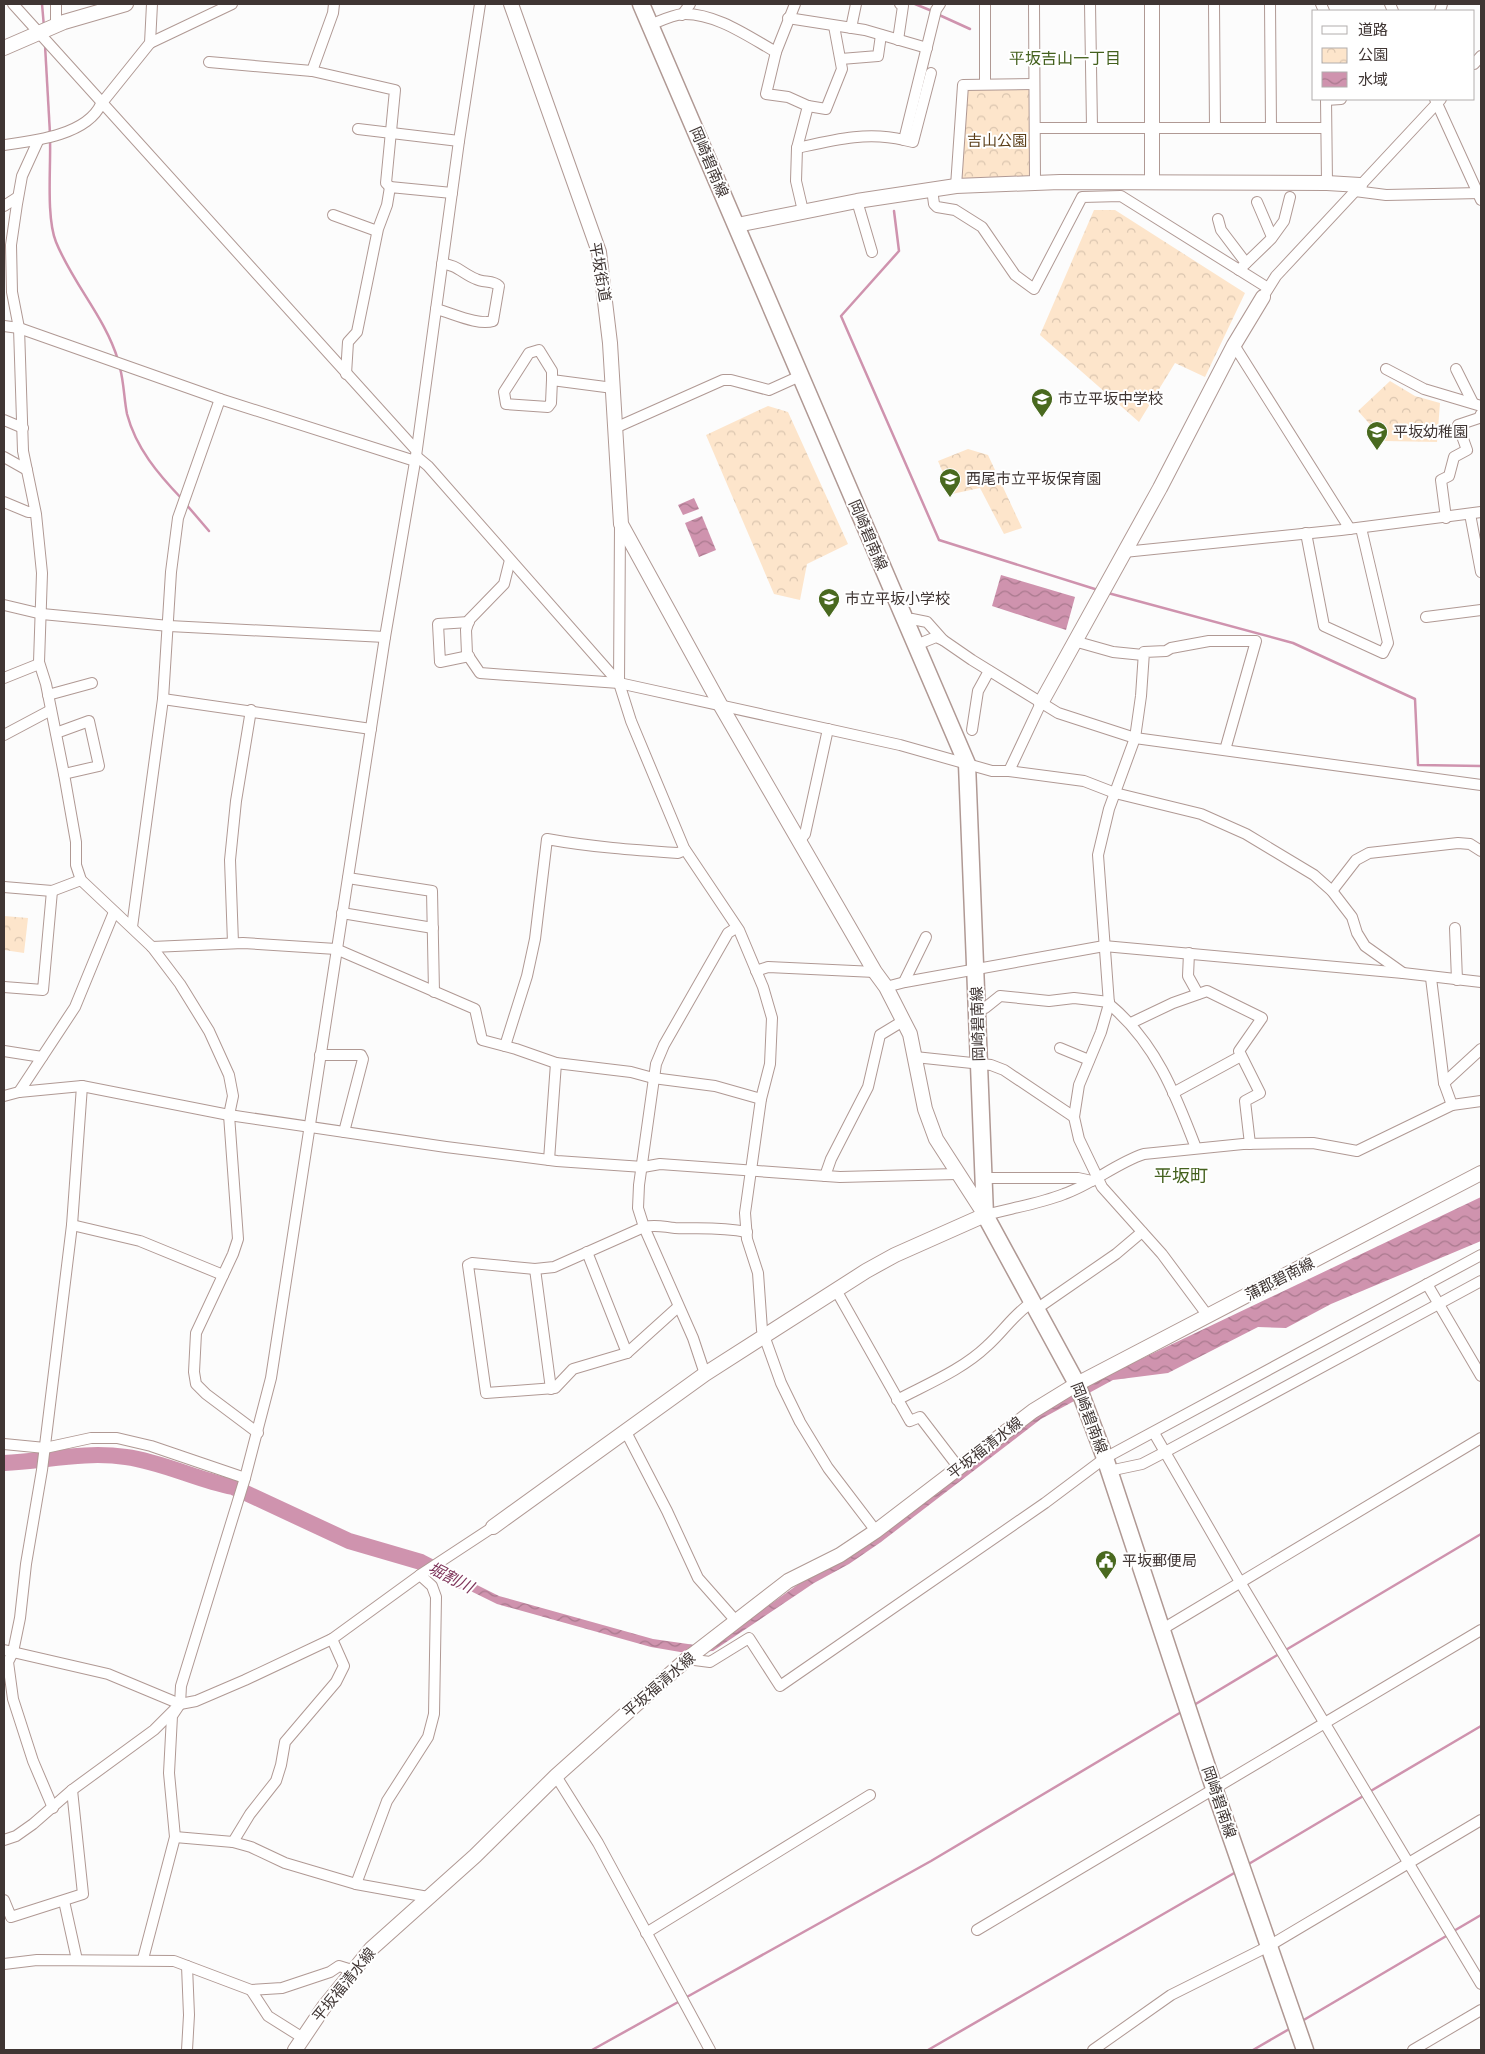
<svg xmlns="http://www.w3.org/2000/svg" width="1485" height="2054" viewBox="0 0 1485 2054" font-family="'Varela Round','Noto Sans JP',sans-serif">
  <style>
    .park { fill: url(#park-crowns) }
    .water { fill: url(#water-waves) }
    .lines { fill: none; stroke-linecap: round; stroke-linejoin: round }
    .stream { stroke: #cf93ae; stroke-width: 2.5 }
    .river { stroke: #cf93ae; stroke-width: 16 }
    .street-casing { stroke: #b09994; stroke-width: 12 }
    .secondary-casing { stroke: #b09994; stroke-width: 16 }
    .primary-casing { stroke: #b09994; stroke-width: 19 }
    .street { stroke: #fff; stroke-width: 10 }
    .secondary { stroke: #fff; stroke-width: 14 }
    .primary { stroke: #fff; stroke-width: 16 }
    .labels { text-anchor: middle; stroke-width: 4; stroke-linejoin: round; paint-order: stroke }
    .park-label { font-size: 15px; fill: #5d401b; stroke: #fff }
    .street-label { font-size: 15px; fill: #3f3533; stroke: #fff }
    .poi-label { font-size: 15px; fill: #3f3533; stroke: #fff; text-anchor: start }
    .neighbourhood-label { font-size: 16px; fill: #44611e; stroke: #fff }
    .water-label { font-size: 16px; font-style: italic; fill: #7f365b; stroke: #fff }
    .quarter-label { font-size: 18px; fill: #44611e; stroke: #fff }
  </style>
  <defs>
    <pattern id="park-crowns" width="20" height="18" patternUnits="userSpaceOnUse" patternTransform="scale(1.25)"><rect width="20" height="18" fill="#fde5cb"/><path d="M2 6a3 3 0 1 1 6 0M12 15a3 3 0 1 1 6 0" fill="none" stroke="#dac5af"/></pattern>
    <pattern id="water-waves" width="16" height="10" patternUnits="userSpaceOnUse" patternTransform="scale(1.25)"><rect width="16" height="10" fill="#cf93ae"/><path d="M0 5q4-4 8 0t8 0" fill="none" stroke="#a9798e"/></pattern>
  </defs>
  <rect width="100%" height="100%" fill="#fcfcfc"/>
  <!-- park -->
  <g class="park">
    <path d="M 968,88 L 1028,88 L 1031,92 L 1031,173 L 1028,176 L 961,180 L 966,91 Z"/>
    <path d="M 1094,210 L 1115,210 L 1245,293 L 1205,377 L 1175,363 L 1139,422 L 1040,335 Z"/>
    <path d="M 1390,381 L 1415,396 L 1440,403 L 1437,442 L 1385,441 L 1358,411 Z"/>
    <path d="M 768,406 L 788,412 L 848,544 L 807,564 L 800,600 L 774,594 L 706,435 Z"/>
    <path d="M 968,449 L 988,455 L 1022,528 L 1004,534 L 980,488 L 952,494 L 938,461 Z"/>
    <path d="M 4,916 L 28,918 L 24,953 L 4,950 Z"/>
  </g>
  <!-- water -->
  <g class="water">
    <path d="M 694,498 L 699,509 L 683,515 L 678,505 Z"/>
    <path d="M 702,516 L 716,550 L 699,557 L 685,523 Z"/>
    <path d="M 1001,575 L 1075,597 L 1066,630 L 992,606 Z"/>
    <path d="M 1481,1197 L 1481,1241 L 1331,1304 L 1286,1328 L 1258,1327 L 1168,1373 L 1113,1380 L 1041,1419 L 881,1542 L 849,1564 L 814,1583 L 713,1651 L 686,1653 L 651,1647 L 497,1604 L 436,1574 L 443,1568 L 499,1596 L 653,1639 L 695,1645 L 716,1643 L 1038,1413 L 1101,1378 Z"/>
  </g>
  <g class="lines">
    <!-- stream -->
    <g class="stream">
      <path d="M 42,4 L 44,27"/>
      <path d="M 915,4 L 932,11"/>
      <path d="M 937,14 L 970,29"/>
      <path d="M 45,45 L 50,134"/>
      <path d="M 50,139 C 51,167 46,217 56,242 C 73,284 105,317 118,360"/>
      <path d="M 894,211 L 899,251 L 841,316 L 939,540 L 1098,590"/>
      <path d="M 120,368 C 124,383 124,399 127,414 C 136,448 158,474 182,499"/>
      <path d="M 185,503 L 209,531"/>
      <path d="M 1108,593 L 1293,643 L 1415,699 L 1418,765 L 1481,766"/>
      <path d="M 1284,1651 L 1481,1534"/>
      <path d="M 1194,1705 L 1279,1654"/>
      <path d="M 1369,1792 L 1481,1726"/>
      <path d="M 1247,1865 L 1365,1795"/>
      <path d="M 1452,1932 L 1481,1915"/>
      <path d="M 685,1998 L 931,1861 L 1183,1711"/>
      <path d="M 1302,2021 L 1448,1935"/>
      <path d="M 592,2050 L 680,2001"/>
      <path d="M 928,2050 L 1236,1872"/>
      <path d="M 1253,2050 L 1291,2028"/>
    </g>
    <!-- river -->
    <path class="river" d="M 4,1463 C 45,1461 84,1451 126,1457 C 163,1462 197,1480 233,1487 L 349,1541 L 421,1562 L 458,1581"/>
    <!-- street casing -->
    <g class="street-casing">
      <g id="street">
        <path d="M 13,4 L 416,450"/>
        <path d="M 56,4 L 56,25"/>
        <path d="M 795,4 L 776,52 L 766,94 L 788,97 L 808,106 L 797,148 L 796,181 L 803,211"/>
        <path d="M 985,4 L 985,84"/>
        <path d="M 1034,4 L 1035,182"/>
        <path d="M 1090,4 L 1092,127"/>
        <path d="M 1214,4 L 1215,128"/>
        <path d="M 1321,4 L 1324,11"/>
        <path d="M 1390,4 L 1393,11"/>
        <path d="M 1440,11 L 1442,4"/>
        <path d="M 682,15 L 690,4"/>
        <path d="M 788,18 L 865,30 L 927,48"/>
        <path d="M 650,25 C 660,21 672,15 683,14 C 716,13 749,37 776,52"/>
        <path d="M 851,28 L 856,4"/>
        <path d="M 898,40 L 903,6 L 900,4"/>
        <path d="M 150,43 L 232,4"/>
        <path d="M 841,59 L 878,56 L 881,35"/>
        <path d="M 209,62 L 312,71 L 333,13 L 334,4"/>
        <path d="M 1474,64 L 1481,56"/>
        <path d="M 312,71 L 395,90 L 386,183 L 390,187"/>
        <path d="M 1326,99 L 1327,183"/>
        <path d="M 1435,99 L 1481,200"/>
        <path d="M 1326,100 L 1341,99"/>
        <path d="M 808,106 L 826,109 L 842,69 L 834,26"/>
        <path d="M 1035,128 L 1271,128 L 1270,4"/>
        <path d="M 1271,128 L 1326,128"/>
        <path d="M 358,129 L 459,141"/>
        <path d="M 904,140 L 913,142 L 931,73"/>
        <path d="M 38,141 L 22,176 L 17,204 L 11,245 L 12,292 L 19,328 L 23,451 L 36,514 L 42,573 L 39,662 L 46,684 L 64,774 L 76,842 L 76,865 L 81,880 L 152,947 L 180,984 L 209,1031 L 229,1075 L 233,1096 L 229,1115 L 238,1239 L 233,1254 L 196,1333 L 194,1372 L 196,1384 L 206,1394 L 258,1433"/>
        <path d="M 4,145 C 34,141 87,135 101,104 L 150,43 L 152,4"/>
        <path d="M 797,148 C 833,140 867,131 904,140 L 936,10 L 940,4"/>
        <path d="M 956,186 L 963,85 L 1034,84"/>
        <path d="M 932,189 L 934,204 L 937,207 L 955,210 L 982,227 L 1015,275 L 1034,289 L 1082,197 L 1121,196 L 1268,288"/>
        <path d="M 1355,191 L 1386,195 L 1481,193"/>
        <path d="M 857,201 L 872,252"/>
        <path d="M 1257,202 L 1272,237"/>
        <path d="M 4,206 L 18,197"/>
        <path d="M 333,215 L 377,231"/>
        <path d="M 1218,219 L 1221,230 L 1246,263"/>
        <path d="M 1239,270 L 1271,239 L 1284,221 L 1290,197"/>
        <path d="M 1266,292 L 1276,276 L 1441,99"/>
        <path d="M 436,309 C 452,313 478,326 493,321 L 499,286 C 493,280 483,283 476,279 C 463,274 456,264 442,264"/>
        <path d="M 4,326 L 19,328 L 220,399 L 415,461"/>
        <path d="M 1234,345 L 1350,529"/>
        <path d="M 1386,369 L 1424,389 L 1481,406"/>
        <path d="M 1456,369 L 1473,403"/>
        <path d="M 346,374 L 348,342 L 357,332 L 378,229 L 387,205 L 390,187 L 452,193"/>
        <path d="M 552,380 L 552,371 L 539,350 L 529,353 L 504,392 L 506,404 L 548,407 L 551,403 L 552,380 L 613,388"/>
        <path d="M 4,420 L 23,428"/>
        <path d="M 615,428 L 723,380 L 731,380 L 769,390 L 800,376"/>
        <path d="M 416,456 L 428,466 L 619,683"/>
        <path d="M 4,457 L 27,470"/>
        <path d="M 4,502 L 28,512 L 35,512"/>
        <path d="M 1470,514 L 1481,572"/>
        <path d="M 1446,518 L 1441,480 L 1449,476 L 1454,457 L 1467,450 L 1458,425 L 1479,418 L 1481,414"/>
        <path d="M 620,525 L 619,683 L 631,721 L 684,848 L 739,930 L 763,987 L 772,1018 L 770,1064 L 761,1099 L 745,1213 L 747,1239 L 758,1273 L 762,1330 L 781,1383 L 800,1422 L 828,1468 L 876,1531"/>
        <path d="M 1306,533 L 1324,626 L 1383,653 L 1388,643 L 1361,528"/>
        <path d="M 1124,552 L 1341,530 L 1481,512"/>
        <path d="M 510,560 L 504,584 L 469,620 L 466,630 L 467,654 L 480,673 L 619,683 L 900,745 L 992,771 L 1009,771 L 1084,781 L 1115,793 L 1201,814 L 1246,834 L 1314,875 L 1332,891 L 1352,917 L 1357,933 L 1365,946 L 1403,973"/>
        <path d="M 4,605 L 42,614 L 169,626 L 385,637"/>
        <path d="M 1426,617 L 1481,610"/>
        <path d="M 905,621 L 912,619 L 927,622 L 943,640 L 972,660 L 1058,713 L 1135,738 L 1481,785"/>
        <path d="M 1074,641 L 1113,652 L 1143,655"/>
        <path d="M 916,645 L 936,637 L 943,640"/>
        <path d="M 469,656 L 440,662 L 438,624 L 469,622"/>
        <path d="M 4,678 L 39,664"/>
        <path d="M 48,695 L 92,683"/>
        <path d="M 163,699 L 371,729"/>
        <path d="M 972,730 L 978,691 L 989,671"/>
        <path d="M 56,733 L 89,721 L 99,766 L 64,774"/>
        <path d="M 4,735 L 51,710"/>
        <path d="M 1009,771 L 1041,703"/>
        <path d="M 800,840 L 805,834 L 828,729"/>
        <path d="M 348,878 L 432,891 L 434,992"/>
        <path d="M 4,887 L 52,891 L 81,880"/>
        <path d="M 1332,891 L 1356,860 L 1369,853 L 1458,843 L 1470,844 L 1481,851"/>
        <path d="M 342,913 L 433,928"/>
        <path d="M 132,927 L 163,699 L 171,572 L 178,518 L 220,399"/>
        <path d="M 1455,928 L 1457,980"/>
        <path d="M 233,943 L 230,860 L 236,801 L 251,710"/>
        <path d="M 152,947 L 243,943 L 336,949 L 475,1009 L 482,1040 L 516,1049 L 556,1063 L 631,1072 L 653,1078 L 715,1086 L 761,1099"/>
        <path d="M 1189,953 L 1188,976 L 1198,994"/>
        <path d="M 756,971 L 768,967 L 875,972"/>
        <path d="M 1431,978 L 1444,1083 L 1452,1105"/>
        <path d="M 904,982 L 926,937"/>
        <path d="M 4,987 L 43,990 L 52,891"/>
        <path d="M 886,987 L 905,982 L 1104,946 L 1403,973 L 1481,982"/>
        <path d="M 1109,1004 C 1155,1042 1175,1093 1196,1148"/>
        <path d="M 977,1008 L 985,1008 L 1000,996 L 1049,1001 L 1074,998 L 1109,1002"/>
        <path d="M 1131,1023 L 1173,1003 L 1207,991 L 1262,1018 L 1239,1051 L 1260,1093 L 1245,1101 L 1250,1144"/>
        <path d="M 505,1046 L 527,976 L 535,939 L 547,839 C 591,847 634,850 678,853 L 685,850"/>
        <path d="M 1060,1048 L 1089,1060"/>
        <path d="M 4,1051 L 42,1057"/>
        <path d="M 320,1055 L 361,1055 L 363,1059 L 344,1132"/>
        <path d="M 915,1057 L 991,1065 L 1004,1070 L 1074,1117"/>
        <path d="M 1444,1083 L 1481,1049"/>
        <path d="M 19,1092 L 75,1007 L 114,912"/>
        <path d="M 1173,1093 L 1241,1056"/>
        <path d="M 4,1096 L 19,1092 L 82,1086 L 229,1115 L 446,1147 L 557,1161 L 643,1167 L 660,1164 L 840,1177 L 957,1174"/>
        <path d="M 549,1160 L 556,1063"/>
        <path d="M 825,1176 L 831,1159 L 868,1087 L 880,1035 L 903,1021"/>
        <path d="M 982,1178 L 1078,1178 L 1092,1181"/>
        <path d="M 985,1215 C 1011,1208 1039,1204 1064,1194 C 1093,1184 1116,1163 1144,1154 L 1243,1144 L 1313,1143 L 1357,1151 L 1452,1105 L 1481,1101"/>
        <path d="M 72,1225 L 140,1241 L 223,1275"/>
        <path d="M 587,1252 L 627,1353"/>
        <path d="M 535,1269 L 551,1389"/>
        <path d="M 1427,1284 L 1481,1376"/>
        <path d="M 836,1290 L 910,1421 L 920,1417 L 959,1468"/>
        <path d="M 678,1307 L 627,1353 L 573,1369 L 555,1388 L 486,1393 L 468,1265 L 472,1263 L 535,1269 L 554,1267 L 644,1227 C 656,1224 664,1227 675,1228 C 701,1229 720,1227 747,1232"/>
        <path d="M 1035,1310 L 1116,1254 L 1142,1232"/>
        <path d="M 1208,1316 L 1162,1254 L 1102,1187 L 1079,1139 L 1074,1117 L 1079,1085 L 1101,1032 L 1109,1004 L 1098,855 L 1109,809 L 1135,738 L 1141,696 L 1144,652 L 1166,651 L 1171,648 L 1209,641 L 1256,641 L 1225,750"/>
        <path d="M 705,1374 L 693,1338 L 644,1227 L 638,1208 L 639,1185 L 656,1064 L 664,1045 L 728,933 L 736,928"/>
        <path d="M 897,1400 C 927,1384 962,1370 987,1346 C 1003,1332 1013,1315 1031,1303"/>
        <path d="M 626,1432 L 667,1511 L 698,1578 L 736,1621"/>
        <path d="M 1154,1433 L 1240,1582 L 1481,1984"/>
        <path d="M 4,1444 L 45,1448 L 91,1438 L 117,1438 L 151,1446 L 245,1478"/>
        <path d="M 1109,1471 L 1142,1464 L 1165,1452 L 1481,1281"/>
        <path d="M 1161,1630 L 1481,1438"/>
        <path d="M 4,1650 L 108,1674 L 180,1704"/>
        <path d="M 687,1659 L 710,1662 L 749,1638 L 780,1686 L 1045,1503 L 1105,1458 L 1481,1255"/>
        <path d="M 556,1776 L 598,1843 L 710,2050"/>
        <path d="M 53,1808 L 33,1761 L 13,1699 L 8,1662 L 13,1652 L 20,1618 L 26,1564 L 42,1470 L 72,1225 L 82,1086"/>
        <path d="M 175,1837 L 233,1842 L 251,1847 L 285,1863 L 356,1884 L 428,1897"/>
        <path d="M 4,1840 L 16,1836 L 33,1824 L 72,1790 L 154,1730 L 180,1704 L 196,1701 L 245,1680 L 332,1639 L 420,1575 L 493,1527"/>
        <path d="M 233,1842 L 250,1814 L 276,1781 L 281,1765 L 285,1742 L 336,1682 L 344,1666 L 332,1639"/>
        <path d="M 356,1884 L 387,1801 L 428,1737 L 434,1714 L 436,1597 L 432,1586 L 420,1575"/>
        <path d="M 4,1900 L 11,1917 L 83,1894 L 72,1790"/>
        <path d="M 64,1901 L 77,1960"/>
        <path d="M 977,1930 L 1481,1630"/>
        <path d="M 646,1933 L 870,1795"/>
        <path d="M 143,1959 L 175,1837 L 169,1773 L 172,1716 L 180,1704 L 181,1686 L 245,1478 L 271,1378 L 385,637 L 416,456 L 459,141 L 480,4"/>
        <path d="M 4,1964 L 37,1960 L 174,1961 L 251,1990 L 282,1988 L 330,1972 L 339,1966 L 352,1970"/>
        <path d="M 251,1990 L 268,2016 L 303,2038"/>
        <path d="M 187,2050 L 189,2015 L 187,1966"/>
        <path d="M 1093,2050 L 1171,1995 L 1269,1946 L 1481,1820"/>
        <path d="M 1413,2050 L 1481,2010"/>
      </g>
    </g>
    <!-- secondary casing -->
    <g class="secondary-casing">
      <g id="secondary">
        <path d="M 4,48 L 64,22 L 126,4"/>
        <path d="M 1152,182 L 1152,4"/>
        <path d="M 737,225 L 857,201 L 956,186 L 1060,182 L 1327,183 L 1360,185"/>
        <path d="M 1041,703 L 1160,488 L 1234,345 L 1263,297"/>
        <path d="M 493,1527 L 705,1374 L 866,1271 L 895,1255 L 985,1215 L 936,1139 L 925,1109 L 910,1034 L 886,987 L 875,972 L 721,706 L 621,524 L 610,343 L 599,252 L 511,4"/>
        <path d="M 295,2050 L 324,2007 L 371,1949 L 475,1856 L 556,1776 L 687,1659 L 788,1581 L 840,1555 L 876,1531 L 1033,1411 L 1077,1384 L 1481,1173"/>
      </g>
    </g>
    <!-- primary casing -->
    <g class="primary-casing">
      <path id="primary" d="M 641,4 L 967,764 L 985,1215 L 1077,1384 L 1105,1458 L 1214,1788 L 1305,2050"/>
    </g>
    <!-- street -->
    <use href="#street" class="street"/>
    <!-- secondary -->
    <use href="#secondary" class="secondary"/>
    <!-- primary -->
    <use href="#primary" class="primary"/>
  </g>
  <!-- icons -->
  <defs>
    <g id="school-pin" transform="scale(1.125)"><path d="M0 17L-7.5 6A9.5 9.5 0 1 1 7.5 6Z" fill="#49691f" stroke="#fff"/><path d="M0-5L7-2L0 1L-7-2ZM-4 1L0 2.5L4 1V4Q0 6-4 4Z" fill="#fff"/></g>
    <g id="civic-pin" transform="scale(1.125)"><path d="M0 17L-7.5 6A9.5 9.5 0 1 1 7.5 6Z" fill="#49691f" stroke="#fff"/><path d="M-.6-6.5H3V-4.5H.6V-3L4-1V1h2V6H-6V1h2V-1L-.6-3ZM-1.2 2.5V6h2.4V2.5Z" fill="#fff"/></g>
  </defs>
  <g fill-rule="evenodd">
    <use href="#school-pin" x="1042" y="399"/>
    <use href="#school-pin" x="1377" y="432"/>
    <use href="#school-pin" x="950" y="479"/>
    <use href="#school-pin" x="829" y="599"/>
    <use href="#civic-pin" x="1106" y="1561"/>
  </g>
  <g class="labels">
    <!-- park labels -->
    <g class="park-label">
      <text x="997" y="146">吉山公園</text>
    </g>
    <!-- street labels -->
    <g class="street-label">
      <text transform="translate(709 162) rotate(67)" y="5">岡崎碧南線</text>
      <text transform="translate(600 272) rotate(80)" y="5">平坂街道</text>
      <text transform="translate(868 535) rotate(67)" y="5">岡崎碧南線</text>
      <text transform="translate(978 1024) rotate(-92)" y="5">岡崎碧南線</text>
      <text transform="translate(1280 1279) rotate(-27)" y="5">蒲郡碧南線</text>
      <text transform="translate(1089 1418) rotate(69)" y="5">岡崎碧南線</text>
      <text transform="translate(985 1448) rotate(-38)" y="5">平坂福清水線</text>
      <text transform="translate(659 1685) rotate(-41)" y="5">平坂福清水線</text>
      <text transform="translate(1219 1802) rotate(71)" y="5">岡崎碧南線</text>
      <text transform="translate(344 1985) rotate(-51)" y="5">平坂福清水線</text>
    </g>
    <!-- poi labels -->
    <g class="poi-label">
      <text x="1058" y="404">市立平坂中学校</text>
      <text x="1393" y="437">平坂幼稚園</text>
      <text x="966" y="484">西尾市立平坂保育園</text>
      <text x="845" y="604">市立平坂小学校</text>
      <text x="1122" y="1566">平坂郵便局</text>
    </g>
    <!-- neighbourhood labels -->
    <g class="neighbourhood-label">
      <text x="1065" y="64">平坂吉山一丁目</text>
    </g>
    <!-- water labels -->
    <g class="water-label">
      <text transform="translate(451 1577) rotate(27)" y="6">堀割川</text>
    </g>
    <!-- quarter labels -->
    <g class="quarter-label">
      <text x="1181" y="1182">平坂町</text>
    </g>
  </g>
  <!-- border -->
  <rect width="1485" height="2054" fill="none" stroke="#3f3533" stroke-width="10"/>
  <!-- legend -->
  <rect x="1312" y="10" width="162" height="90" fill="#ffffff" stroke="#b2aead"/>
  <rect x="1322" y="26" width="25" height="8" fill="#ffffff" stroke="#b2aead"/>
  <text x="1358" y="35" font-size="15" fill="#3f3533">道路</text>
  <rect x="1322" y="48" width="25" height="15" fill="url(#park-crowns)" stroke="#b2aead"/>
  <text x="1358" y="60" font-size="15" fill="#3f3533">公園</text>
  <rect x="1322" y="72" width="25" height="15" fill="url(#water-waves)" stroke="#b2aead"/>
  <text x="1358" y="85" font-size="15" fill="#3f3533">水域</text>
</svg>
